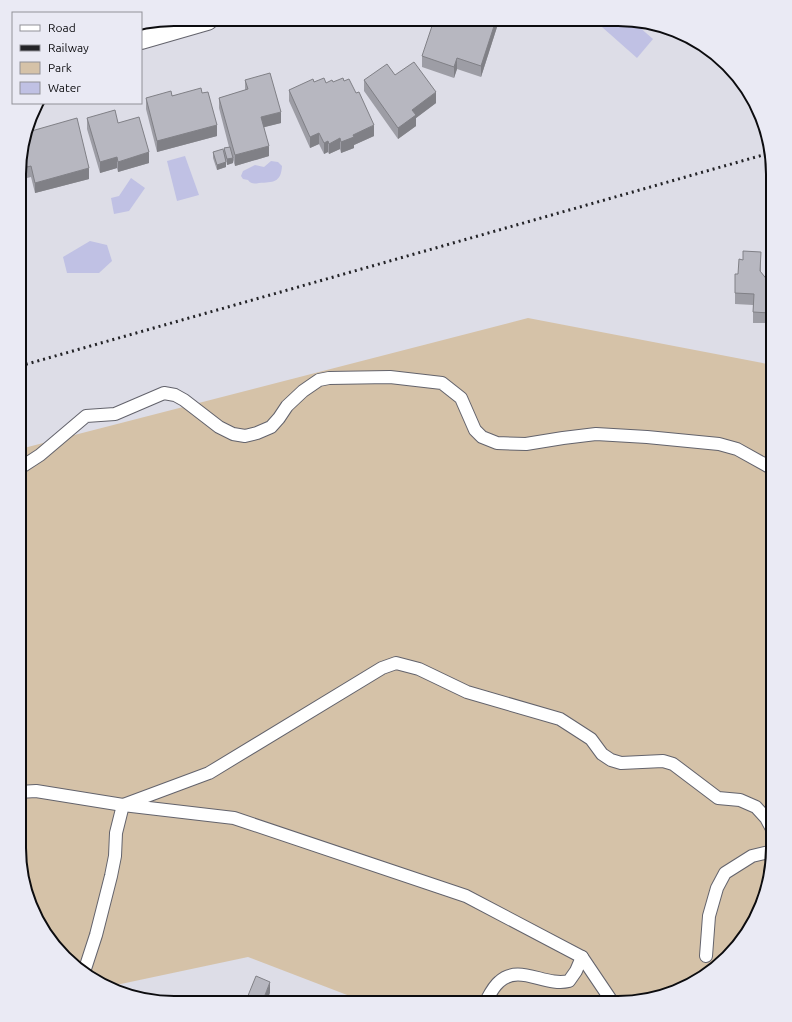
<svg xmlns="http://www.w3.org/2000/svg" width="792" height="1022" viewBox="0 0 792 1022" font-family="Ubuntu,sans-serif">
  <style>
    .green { fill: #d5c2a8 }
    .water { fill: #c0c1e4 }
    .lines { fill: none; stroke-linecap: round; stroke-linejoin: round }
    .lane-casing { stroke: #63636c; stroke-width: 14 }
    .street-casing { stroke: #63636c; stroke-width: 24 }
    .lane { stroke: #fff; stroke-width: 12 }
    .street { stroke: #fff; stroke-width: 22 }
    .rail { stroke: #232327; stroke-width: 3; stroke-dasharray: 2 4; stroke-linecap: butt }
    .wall { fill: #9d9da5 }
    .shaded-wall { fill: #808086 }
    .building { fill: #b7b7c0; stroke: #808086 }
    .rim { fill: none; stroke: #0c0c0f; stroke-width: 2 }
  </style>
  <rect width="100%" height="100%" fill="#dddde7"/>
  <!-- green -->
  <path class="green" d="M 528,318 L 773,365 L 773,858 L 765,898 L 747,934 L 695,982 L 628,1003 L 368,1003 L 248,957 L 116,985 L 114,990 L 88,977 L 40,925 L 24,888 L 19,848 L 20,449 Z"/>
  <!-- water -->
  <g class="water">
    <path d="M 608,20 L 631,20 L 653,39 L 637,58 L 602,27 Z"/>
    <path d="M 185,156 L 199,195 L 177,201 L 167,161 Z"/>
    <path d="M 271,161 L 278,162 L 282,166 C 281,183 273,182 259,183 C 254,184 251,184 248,180 L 243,179 L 241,176 L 243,171 L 255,165 L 264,167 Z"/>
    <path d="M 131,178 L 145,188 L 129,211 L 114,214 L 111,198 L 119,196 Z"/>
    <path d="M 90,241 L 107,245 L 112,261 L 99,273 L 67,273 L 63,257 Z"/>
  </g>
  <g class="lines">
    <!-- lane casing -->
    <g class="lane-casing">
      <g id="lane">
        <path d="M 20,468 L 40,455 L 86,416 L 115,414 L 164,393 L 175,395 L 184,400 L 219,427 L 233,434 L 245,436 L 257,433 L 271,427 L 279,418 L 287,406 L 303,391 L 319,380 L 329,378 L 390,377 L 442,383 L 461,398 L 475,430 L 482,437 L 497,443 L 526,444 L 563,438 L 596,434 L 647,437 L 719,444 L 737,449 L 773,469"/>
        <path d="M 19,792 L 36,791 L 123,805 L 234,818 L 466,896 L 582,957 L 613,1003"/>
        <path d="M 706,956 L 709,916 L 717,888 L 725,873 L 752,856 L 773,851"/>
        <path d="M 84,972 L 96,935 L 111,876 L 115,856 L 116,833 L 123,805 L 209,773 L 382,668 L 396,663 L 419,669 L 467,692 L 560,719 L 591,739 L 602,754 L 611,760 L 621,763 L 663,761 L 673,764 L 718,798 L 740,800 L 756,807 L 766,818 L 773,831"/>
        <path d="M 485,1003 C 489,996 493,987 499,982 C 519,963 545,987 569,981 L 576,971 L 582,957"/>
      </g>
    </g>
    <!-- street casing -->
    <g class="street-casing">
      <path id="street" d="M 141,38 L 207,19"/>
    </g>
    <!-- lane -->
    <use href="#lane" class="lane"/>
    <!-- street -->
    <use href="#street" class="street"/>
    <!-- rail -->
    <path class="rail" d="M 20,366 L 770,153"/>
  </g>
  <!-- wall -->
  <g class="wall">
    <path d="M 497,20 L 497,27 L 481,77 L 457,69 L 454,78 L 422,67 L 422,56 Z"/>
    <path d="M 395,75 L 436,103 L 416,118 L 416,126 L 398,139 L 364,91 L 364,80 Z"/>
    <path d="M 245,80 L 281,123 L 264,127 L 269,156 L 235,166 L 233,160 L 233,163 L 227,165 L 226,160 L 226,167 L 217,170 L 213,158 L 213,152 L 224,154 L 224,148 L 229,147 L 219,108 L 219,98 L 245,90 Z"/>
    <path d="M 344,81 L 374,136 L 354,145 L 354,148 L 341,153 L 340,149 L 329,154 L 328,152 L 324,154 L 319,144 L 310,148 L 289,101 L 289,90 L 314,82 L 326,83 Z"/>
    <path d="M 202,93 L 217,136 L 157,152 L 146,109 L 146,98 Z"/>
    <path d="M 87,118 L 118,123 L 149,163 L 118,172 L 117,168 L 100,173 L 87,129 Z"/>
    <path d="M 28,132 L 89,179 L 35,193 L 31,177 L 27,178 L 21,153 Z"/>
    <path d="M 761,262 L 761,272 L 773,287 L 773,341 L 769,341 L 769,323 L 753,323 L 753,305 L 735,304 L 735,293 L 738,274 Z"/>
  </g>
  <!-- shaded-wall -->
  <g class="shaded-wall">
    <path d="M 496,20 L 497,20 L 497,27 L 481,77 L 481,66 Z"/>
    <path d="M 457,58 L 457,69 L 454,78 L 454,67 Z"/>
    <path d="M 436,92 L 436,103 L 416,118 L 416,126 L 398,139 L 398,128 L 412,110 Z"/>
    <path d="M 281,112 L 281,123 L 261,128 L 261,117 Z"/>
    <path d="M 217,125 L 217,136 L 157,152 L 157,141 Z"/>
    <path d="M 374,125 L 374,136 L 354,145 L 354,148 L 341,153 L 341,142 L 353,135 Z"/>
    <path d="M 319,133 L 319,144 L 310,148 L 310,137 Z"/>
    <path d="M 340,138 L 340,149 L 329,154 L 329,144 Z"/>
    <path d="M 328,141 L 328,152 L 324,154 L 324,143 Z"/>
    <path d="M 269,146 L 269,156 L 235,166 L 235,155 Z"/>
    <path d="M 149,152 L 149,163 L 118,172 L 118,162 Z"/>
    <path d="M 117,157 L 117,168 L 100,173 L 100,162 Z"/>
    <path d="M 233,158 L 233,163 L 227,165 L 227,159 Z"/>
    <path d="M 226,162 L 226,167 L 217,170 L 217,165 Z"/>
    <path d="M 89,168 L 89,179 L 35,193 L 35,183 Z"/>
    <path d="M 22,192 L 22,203 L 20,204 L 20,193 Z"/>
    <path d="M 270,982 L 270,993 L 266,1003 L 262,1003 Z"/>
  </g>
  <!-- building -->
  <g class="building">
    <path d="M 434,20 L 496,20 L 481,66 L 457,58 L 454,67 L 422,56 Z"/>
    <path d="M 414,62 L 436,92 L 412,110 L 416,115 L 398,128 L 364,80 L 387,64 L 395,75 Z"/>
    <path d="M 270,73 L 281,112 L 261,117 L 269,146 L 235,155 L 219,98 L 248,89 L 245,80 Z"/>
    <path d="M 324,78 L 326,83 L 332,80 L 333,82 L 343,78 L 344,81 L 349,79 L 356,93 L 359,92 L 374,125 L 353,135 L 354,137 L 341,142 L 340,138 L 329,144 L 328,141 L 324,143 L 319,133 L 310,137 L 289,90 L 313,79 L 314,82 Z"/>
    <path d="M 201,88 L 202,93 L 208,92 L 217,125 L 157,141 L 146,98 L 171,91 L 172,96 Z"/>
    <path d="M 115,110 L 118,123 L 139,117 L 149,152 L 118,162 L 117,157 L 100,162 L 87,118 Z"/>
    <path d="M 77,118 L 89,168 L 35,183 L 31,166 L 27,167 L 22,148 L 28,132 Z"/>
    <path d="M 230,147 L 233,158 L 227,159 L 224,148 Z"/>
    <path d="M 223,149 L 226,162 L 217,165 L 213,152 Z"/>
    <path d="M 20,185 L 22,192 L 20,193 Z"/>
    <path d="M 743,251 L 761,252 L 760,271 L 773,287 L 773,330 L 769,330 L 770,313 L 753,312 L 754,294 L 735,293 L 735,274 L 738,274 L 739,259 L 743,260 Z"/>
    <path d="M 256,976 L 270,982 L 262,1003 L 245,1003 Z"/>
  </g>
  <!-- crop -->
  <path d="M0 0H792V1022H0ZM174 26H618A148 148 0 0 1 766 174V848A148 148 0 0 1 618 996H174A148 148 0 0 1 26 848V174A148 148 0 0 1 174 26Z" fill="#eaeaf4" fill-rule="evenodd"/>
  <path class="rim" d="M174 26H618A148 148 0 0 1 766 174V848A148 148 0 0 1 618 996H174A148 148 0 0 1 26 848V174A148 148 0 0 1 174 26Z"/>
  <!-- legend -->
  <rect x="12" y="12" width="130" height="92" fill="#eaeaf4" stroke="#919198"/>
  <rect x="20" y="25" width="20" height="6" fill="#ffffff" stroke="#919198"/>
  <text x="48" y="32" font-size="12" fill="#0c0c0f">Road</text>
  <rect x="20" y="45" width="20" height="6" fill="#232327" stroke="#919198"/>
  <text x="48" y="52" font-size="12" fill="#0c0c0f">Railway</text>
  <rect x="20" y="62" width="20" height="12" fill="#d5c2a8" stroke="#919198"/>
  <text x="48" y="72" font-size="12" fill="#0c0c0f">Park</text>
  <rect x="20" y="82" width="20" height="12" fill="#c0c1e4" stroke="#919198"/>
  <text x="48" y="92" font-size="12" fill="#0c0c0f">Water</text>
</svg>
